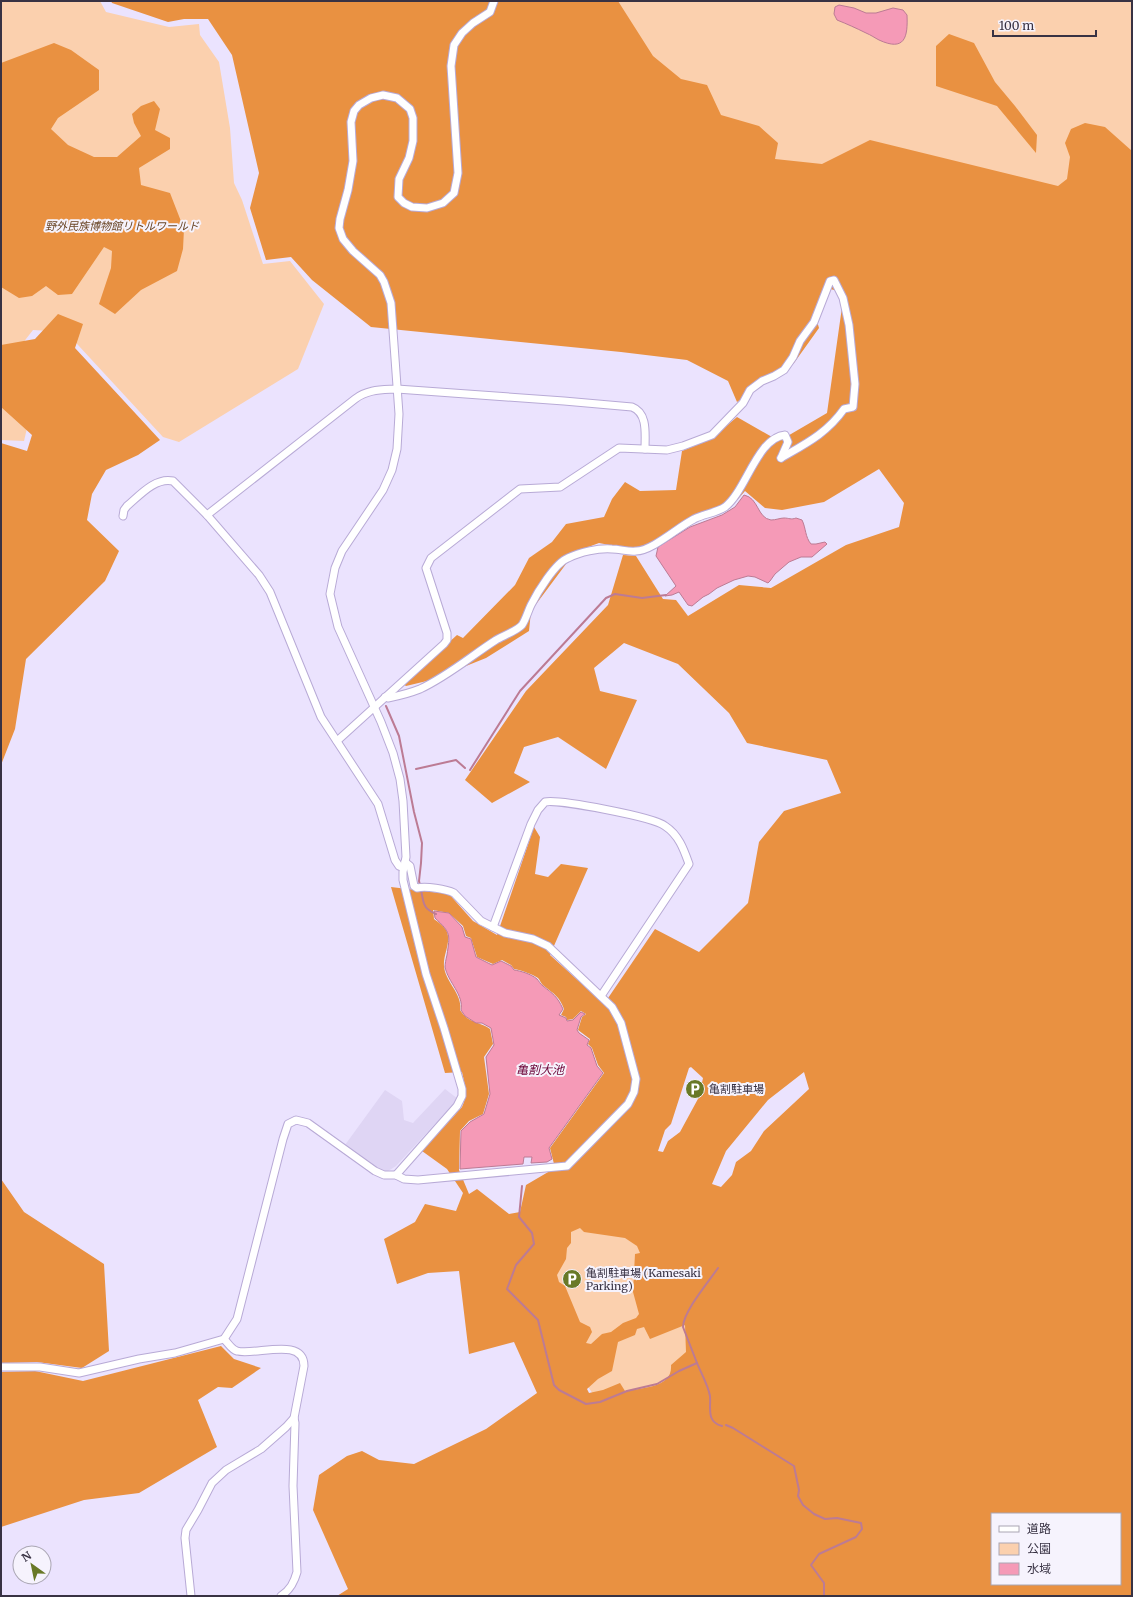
<svg xmlns="http://www.w3.org/2000/svg" width="1133" height="1597" viewBox="0 0 1133 1597" font-family="Merriweather,'Noto Sans JP',serif">
  <style>
    .built { fill: #dfd5f4 }
    .green { fill: #fbd0ae }
    .forest { fill: #e99141; fill-rule: evenodd }
    .water { fill: #f59ab7; stroke: #bc7b94 }
    .lines { fill: none; stroke-linecap: round; stroke-linejoin: round }
    .stream { stroke: #bc7b94; stroke-width: 2 }
    .street-casing { stroke: #b8aad6; stroke-width: 9 }
    .street { stroke: #fff; stroke-width: 7 }
    .labels { text-anchor: middle; stroke-width: 4; stroke-linejoin: round; paint-order: stroke }
    .park-label { font-size: 11px; font-style: italic; fill: #6b4626; stroke: #f6f3fd }
    .poi-label { font-size: 11px; fill: #383243; stroke: #f6f3fd; text-anchor: start }
    .water-label { font-size: 12px; font-style: italic; fill: #6a0135; stroke: #f6f3fd }
  </style>
  <rect width="100%" height="100%" fill="#ebe3fe"/>
  <!-- built -->
  <path class="built" d="M 445,1089 L 458,1099 L 396,1166 L 385,1173 L 376,1169 L 345,1145 L 385,1090 L 402,1101 L 404,1120 L 413,1123 Z"/>
  <!-- green -->
  <g class="green">
    <path d="M 1,1 L 100,1 L 106,12 L 169,27 L 199,24 L 200,35 L 219,62 L 230,128 L 234,183 L 242,200 L 263,264 L 290,261 L 324,304 L 298,369 L 179,442 L 163,437 L 66,332 L 33,330 L 1,371 Z"/>
    <path d="M 554,1 L 1132,1 L 1132,219 L 531,121 Z"/>
    <path d="M 1,379 L 28,424 L 24,441 L 1,440 Z"/>
    <path d="M 656,1191 L 706,1370 L 636,1406 L 593,1394 L 580,1375 L 538,1223 Z"/>
  </g>
  <!-- forest -->
  <g class="forest">
    <path d="M 111,1 L 618,1 L 653,56 L 681,79 L 707,85 L 721,115 L 759,126 L 778,143 L 775,159 L 822,164 L 870,140 L 1058,186 L 1067,179 L 1070,157 L 1065,143 L 1071,129 L 1085,123 L 1105,127 L 1132,151 L 1132,1596 L 337,1596 L 348,1589 L 313,1510 L 319,1475 L 347,1456 L 362,1451 L 379,1460 L 414,1464 L 486,1429 L 537,1393 L 514,1342 L 469,1354 L 459,1271 L 428,1273 L 397,1284 L 384,1239 L 415,1222 L 425,1204 L 456,1211 L 463,1193 L 447,1169 L 422,1151 L 462,1107 C 468,1094 465,1086 462,1072 L 445,1073 L 391,887 L 449,894 L 473,921 L 497,935 L 534,827 L 540,837 L 535,874 L 548,877 L 561,864 L 588,868 L 550,955 L 604,1004 L 655,929 L 699,952 L 748,903 L 759,842 L 784,811 L 841,793 L 827,760 L 747,743 L 729,713 L 678,664 L 624,643 L 594,668 L 600,691 L 637,700 L 606,769 L 558,737 L 524,747 L 514,773 L 530,782 L 492,803 L 465,780 L 526,691 L 608,605 L 623,555 L 636,556 L 663,599 L 676,600 L 688,616 L 739,585 L 771,588 L 846,545 L 899,527 L 904,503 L 879,469 L 824,502 L 782,510 L 765,508 L 745,491 L 732,506 L 712,516 L 691,524 L 646,552 L 599,543 L 564,556 L 566,564 L 531,611 L 529,631 L 486,658 L 431,680 L 406,686 L 403,684 L 457,635 L 463,638 L 515,585 L 529,558 L 552,542 L 566,524 L 604,517 L 612,499 L 625,482 L 640,491 L 676,490 L 682,451 L 711,439 L 737,417 L 779,441 L 827,413 L 844,293 L 824,287 L 815,314 L 819,328 L 794,363 L 737,402 L 728,381 L 687,360 L 621,352 L 371,327 L 312,280 L 291,257 L 266,260 L 250,208 L 259,173 L 232,55 L 208,19 L 184,19 L 168,22 L 112,3 ZM 433,910 L 449,913 L 463,926 L 466,936 L 471,938 L 477,957 L 493,964 L 502,960 L 511,965 L 514,969 C 521,970 532,974 538,978 C 540,980 541,984 544,986 C 554,994 559,996 564,1009 L 561,1015 L 566,1017 L 567,1020 L 573,1019 L 581,1011 L 586,1014 L 582,1017 L 578,1030 L 590,1039 L 588,1044 L 592,1048 L 598,1065 L 604,1073 L 550,1148 L 555,1168 L 526,1185 L 520,1212 L 509,1214 L 477,1189 L 469,1194 L 459,1170 L 460,1131 L 469,1121 L 483,1114 L 489,1094 L 484,1057 L 493,1044 L 490,1029 C 479,1021 469,1024 460,1010 C 463,994 445,982 444,966 C 443,955 451,943 447,932 C 445,927 438,922 434,919 ZM 691,1067 L 703,1078 L 699,1097 L 680,1132 L 668,1141 L 663,1152 L 658,1151 L 665,1130 L 671,1124 L 689,1068 ZM 804,1072 L 809,1089 L 764,1131 L 751,1151 L 736,1162 L 732,1175 L 721,1187 L 712,1184 L 726,1151 L 768,1100 ZM 580,1228 L 584,1232 L 625,1238 L 637,1246 L 640,1253 L 635,1254 L 633,1292 L 639,1314 L 636,1318 L 623,1323 L 611,1332 L 602,1334 L 591,1344 L 586,1343 L 592,1332 L 590,1327 L 580,1322 L 565,1286 L 559,1282 L 557,1275 L 566,1259 L 567,1248 L 571,1243 L 571,1232 ZM 685,1325 L 686,1352 L 671,1365 C 673,1388 642,1388 625,1391 L 620,1383 L 603,1390 L 589,1393 L 587,1389 L 598,1379 L 612,1371 L 618,1342 L 635,1335 L 637,1329 L 644,1327 L 650,1339 ZM 992,1514 L 1120,1514 L 1120,1584 L 992,1584 Z"/>
    <path d="M 949,34 L 974,43 L 995,82 L 1015,106 L 1037,135 L 1036,153 L 997,106 L 936,86 L 936,46 Z"/>
    <path d="M 54,43 L 71,50 L 99,70 L 99,90 L 58,118 L 51,129 L 68,145 L 94,157 L 117,157 L 141,136 L 134,123 L 132,114 L 141,106 L 154,101 L 160,109 L 155,130 L 170,138 L 170,149 L 139,168 L 141,185 L 170,193 L 184,229 L 183,249 L 177,271 L 141,290 L 115,314 L 99,304 L 111,268 L 112,251 L 104,247 L 72,294 L 58,295 L 46,286 L 32,296 L 19,298 L 1,287 L 1,63 Z"/>
    <path d="M 58,314 L 83,324 L 75,348 L 160,440 L 138,455 L 106,470 L 92,494 L 87,520 L 119,551 L 105,581 L 26,659 L 15,729 L 1,765 L 1,443 L 27,451 L 32,435 L 1,407 L 1,345 L 35,339 Z"/>
    <path d="M 1,1179 L 24,1212 L 104,1264 L 109,1351 L 82,1368 L 37,1362 L 1,1363 Z"/>
    <path d="M 221,1346 L 234,1359 L 261,1368 L 232,1388 L 218,1387 L 198,1400 L 217,1447 L 139,1493 L 84,1500 L 1,1527 L 1,1372 L 35,1371 L 83,1381 Z"/>
  </g>
  <!-- water -->
  <g class="water">
    <path d="M 839,5 L 854,8 L 866,13 L 876,13 L 893,8 L 903,10 L 907,15 C 908,37 905,52 879,40 C 875,38 871,35 866,33 C 856,28 847,24 837,20 L 834,14 L 835,7 Z"/>
    <path d="M 744,495 C 759,498 757,518 771,520 C 776,520 780,518 784,518 C 789,518 791,520 796,518 L 802,520 C 806,528 805,537 811,544 L 816,544 L 825,542 L 827,544 L 812,557 L 801,557 L 789,562 L 775,574 L 770,581 L 768,583 L 755,577 L 748,576 L 734,580 L 717,588 L 709,594 L 703,597 L 692,606 L 688,605 L 679,592 L 672,595 L 665,596 L 676,586 L 656,556 L 658,547 L 690,527 L 722,515 L 735,507 Z"/>
    <path d="M 434,911 L 449,913 L 462,927 L 465,937 L 471,939 L 476,957 L 492,965 L 501,961 L 511,966 L 514,970 C 521,971 531,974 537,979 C 539,981 540,984 543,986 C 553,994 557,996 563,1009 L 559,1015 L 566,1018 L 567,1021 L 573,1020 L 581,1012 L 585,1014 L 581,1017 L 577,1030 L 579,1033 L 589,1040 L 587,1045 L 591,1048 L 597,1066 L 603,1073 L 549,1148 L 552,1159 L 547,1162 L 531,1163 L 532,1157 L 524,1157 L 523,1164 L 460,1169 L 461,1131 L 470,1122 L 484,1114 L 490,1094 L 486,1057 L 494,1045 L 491,1028 L 482,1023 L 476,1023 L 465,1016 L 461,1010 C 464,995 448,982 445,967 C 445,964 446,959 447,955 C 450,934 451,933 435,918 Z"/>
  </g>
  <g class="lines">
    <!-- stream -->
    <g class="stream">
      <path d="M 386,706 L 399,736 L 414,812 L 422,843 L 421,863 L 419,881 L 420,885"/>
      <path d="M 416,769 L 456,760 L 465,768"/>
      <path d="M 470,770 L 520,691 L 606,598 L 615,594 L 642,598 L 666,595"/>
      <path d="M 421,890 C 424,903 422,908 436,914"/>
      <path d="M 522,1186 L 519,1217 L 532,1233 L 534,1244 L 516,1265 L 507,1289 L 538,1320 L 554,1385 L 559,1390 L 586,1404 L 600,1402 L 627,1391 L 657,1384 L 679,1371 L 697,1363 C 701,1373 708,1385 710,1396 C 711,1408 706,1422 722,1426"/>
      <path d="M 697,1363 L 683,1327 C 683,1312 709,1281 718,1268"/>
      <path d="M 726,1425 L 733,1428 L 794,1466 L 799,1490 L 798,1496 L 803,1505 L 814,1514 L 825,1519 L 837,1518 L 861,1523 L 862,1529 L 856,1537 L 819,1554 L 811,1565 L 824,1583 L 824,1596"/>
    </g>
    <!-- street casing -->
    <g class="street-casing">
      <g id="street">
        <path d="M 207,515 L 355,399 C 368,389 382,390 397,389 L 564,401 L 632,407 C 648,413 645,434 645,449"/>
        <path d="M 123,516 L 124,510 L 127,506 C 139,496 155,477 173,481 L 207,515 L 259,575 L 270,592 L 321,717 L 378,804 L 395,860 L 399,866 L 404,868"/>
        <path d="M 385,697 L 388,698 C 398,696 410,693 420,689 C 448,676 471,656 496,640 C 503,636 518,630 522,625 C 526,619 528,611 531,605 C 537,593 555,563 568,558 C 580,552 598,548 612,549 C 620,549 628,552 636,551 C 652,551 678,527 694,519 C 703,514 716,513 725,507 C 746,491 757,438 785,435 L 788,442 L 781,458"/>
        <path d="M 337,741 L 444,644 L 447,640 L 447,633 L 426,568 L 431,558 L 520,489 L 560,487 L 619,448 L 667,450 L 683,446 L 712,435 L 743,403 L 750,390 L 762,381 L 774,376 L 784,370 L 793,357 L 800,341 L 814,322 L 830,281 L 834,280 L 843,298 L 849,325 L 855,384 L 853,407 L 844,409 C 827,433 807,443 781,458"/>
        <path d="M 493,927 L 531,824 L 538,810 L 545,802 C 558,799 654,817 665,826 C 679,835 684,850 689,864 L 601,996"/>
        <path d="M 396,1175 L 457,1106 L 462,1096 L 462,1089 L 444,1028 L 426,974 L 403,880 L 403,872 L 406,857 L 403,801 L 400,779 L 393,753 L 381,722 L 338,627 L 330,594 L 335,568 L 342,551 L 383,490 L 392,470 L 397,449 L 399,414 L 391,303 L 384,282 L 380,275 L 353,251 L 343,239 L 339,228 L 340,219 L 348,190 L 353,161 L 351,122 L 354,111 L 359,105 L 371,98 L 383,95 L 397,98 L 410,109 L 413,118 L 413,141 L 409,158 L 399,179 L 398,197 L 404,203 L 412,207 L 427,208 L 443,203 L 454,193 L 458,173 L 451,66 L 454,45 L 462,33 L 473,23 L 490,12 L 494,1"/>
        <path d="M 224,1339 C 228,1343 232,1350 237,1351 C 255,1356 304,1336 304,1366 L 294,1418 L 295,1423 L 293,1486 L 297,1572 C 294,1583 290,1590 281,1596"/>
        <path d="M 1,1367 L 40,1367 L 79,1373 L 139,1359 L 175,1353 L 224,1339 L 237,1319 L 283,1139 L 288,1124 L 296,1120 L 308,1123 L 375,1171 L 384,1175 L 396,1175 L 404,1179 L 418,1180 L 567,1166 L 628,1104 L 634,1092 L 636,1079 L 621,1023 L 612,1007 L 548,946 L 533,939 L 505,933 L 481,921 L 454,893 C 446,889 426,886 417,888 L 414,886 L 410,866 L 405,862"/>
        <path d="M 191,1596 L 185,1538 L 186,1530 L 198,1510 L 212,1483 L 226,1470 L 261,1449 L 286,1427 L 294,1418"/>
      </g>
    </g>
    <!-- street -->
    <use href="#street" class="street"/>
  </g>
  <!-- icons -->
  <defs>
    <g id="parking-disc" transform="scale(1)"><circle r="9.5" fill="#697927" stroke="#f6f3fd"/><path d="M-3.5-5.5H1a3.5 3.5 0 0 1 0 7H-1V5.5H-3.5ZM-1-3.4V-.6H.8a1.4 1.4 0 0 0 0-2.8Z" fill="#fff"/></g>
  </defs>
  <g fill-rule="evenodd">
    <use href="#parking-disc" x="695" y="1089"/>
    <use href="#parking-disc" x="572" y="1279"/>
  </g>
  <g class="labels">
    <!-- park labels -->
    <g class="park-label">
      <text x="122" y="230">野外民族博物館リトルワールド</text>
    </g>
    <!-- poi labels -->
    <g class="poi-label">
      <text x="709" y="1093">亀割駐車場</text>
      <text x="586" y="1277">亀割駐車場 (Kamesaki<tspan x="586" dy="13">Parking)</tspan></text>
    </g>
    <!-- water labels -->
    <g class="water-label">
      <text x="540" y="1074">亀割大池</text>
    </g>
  </g>
  <!-- border -->
  <rect width="1133" height="1597" fill="none" stroke="#383243" stroke-width="4"/>
  <!-- legend -->
  <rect x="991" y="1513" width="130" height="72" fill="#f6f3fd" stroke="#aaa6b3"/>
  <rect x="999" y="1526" width="20" height="6" fill="#ffffff" stroke="#aaa6b3"/>
  <text x="1027" y="1533" font-size="12" fill="#383243">道路</text>
  <rect x="999" y="1543" width="20" height="12" fill="#fbd0ae" stroke="#aaa6b3"/>
  <text x="1027" y="1553" font-size="12" fill="#383243">公園</text>
  <rect x="999" y="1563" width="20" height="12" fill="#f59ab7" stroke="#aaa6b3"/>
  <text x="1027" y="1573" font-size="12" fill="#383243">水域</text>
  <!-- north arrow -->
  <g transform="translate(32 1565) rotate(327)"><circle r="19" fill="#f6f3fd" stroke="#aaa6b3"/>
  <path d="M0-3L7 15L0 10L-7 15Z" fill="#697927"/>
  <text y="-6" font-size="11" font-weight="bold" text-anchor="middle" fill="#383243">N</text>
  </g>
  <!-- scale -->
  <path d="M993 30v6h103v-6" fill="none" stroke="#383243" stroke-width="2"/>
  <text x="999" y="30" font-size="12" fill="#383243" stroke="#f6f3fd" stroke-width="3" paint-order="stroke">100 m</text>
</svg>
